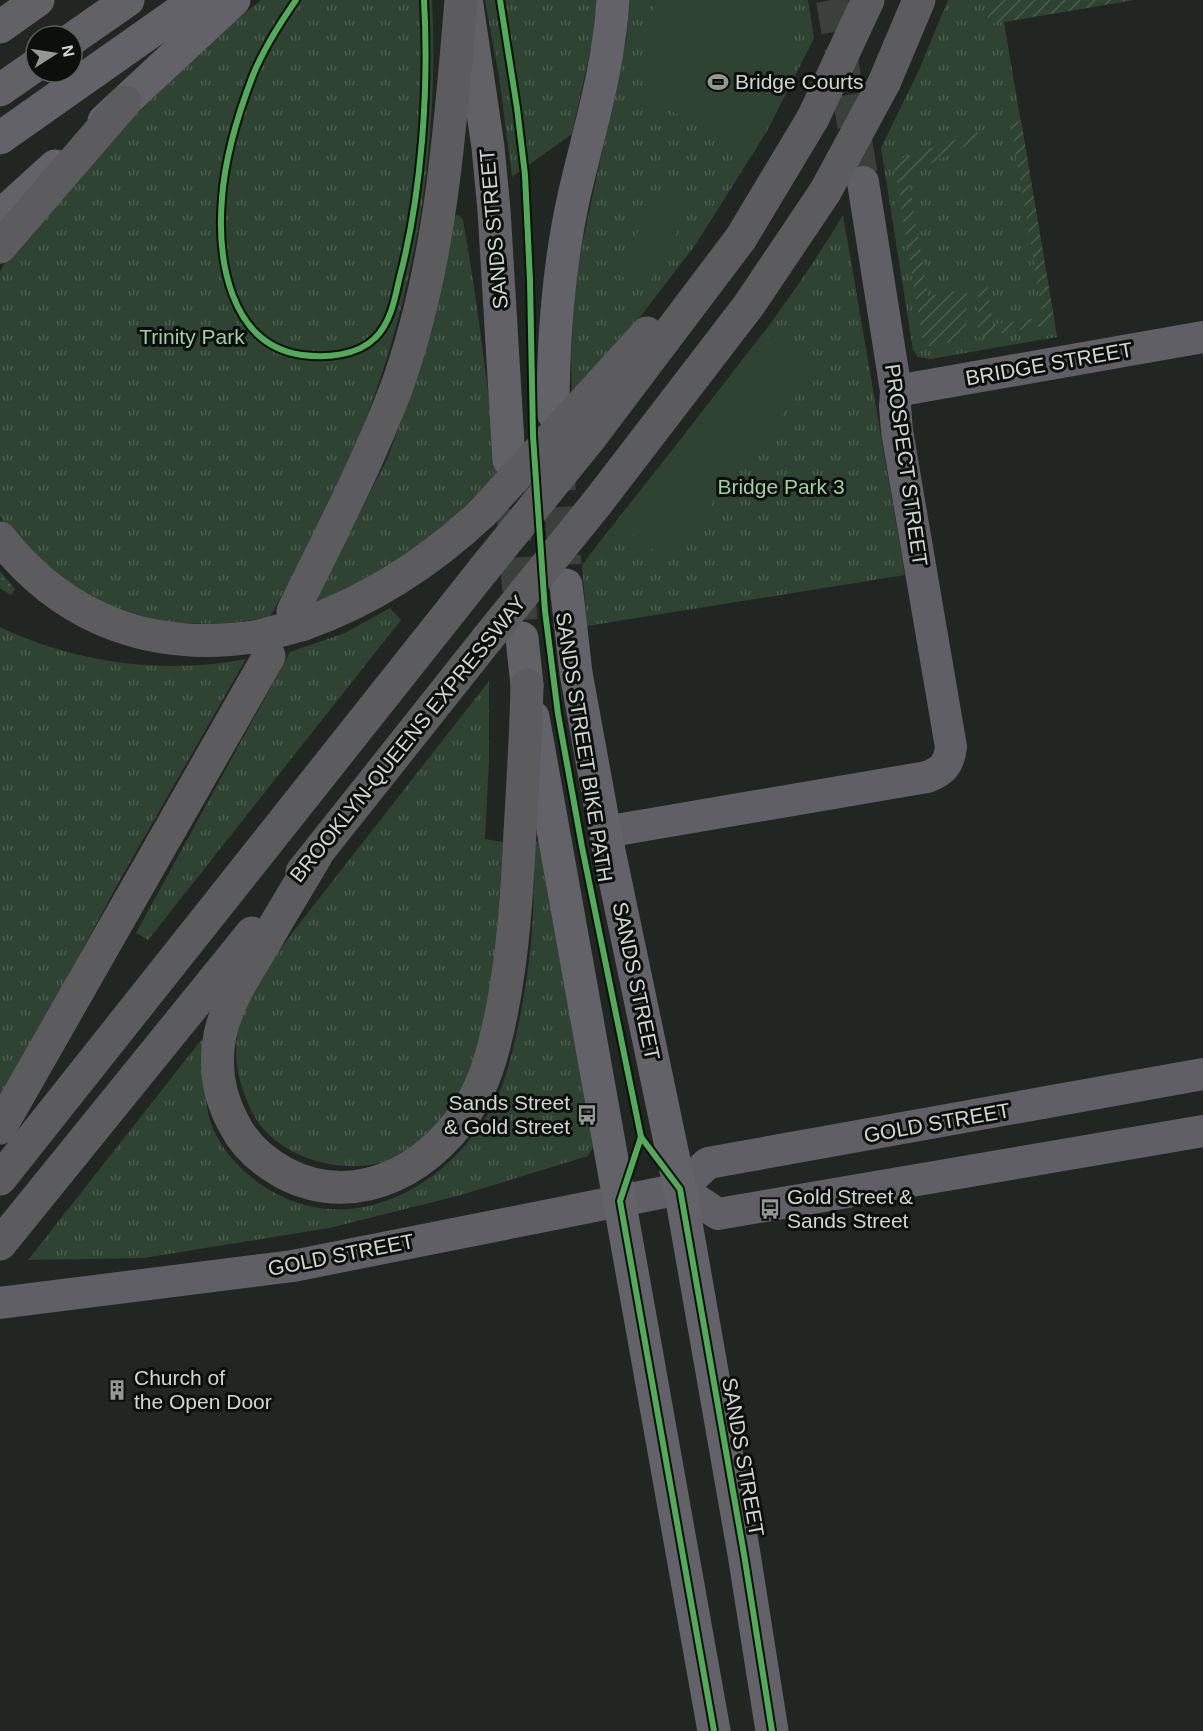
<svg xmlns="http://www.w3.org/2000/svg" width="1203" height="1731" viewBox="0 0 1203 1731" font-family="Arial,sans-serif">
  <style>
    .grass { fill: url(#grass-dots) }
    .park { fill: url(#park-tufts) }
    .garden { fill: url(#garden-furrows) }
    .pitch { fill: #2e4331 }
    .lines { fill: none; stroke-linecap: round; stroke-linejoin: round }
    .minor-tunnel { stroke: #3c403c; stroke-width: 32; stroke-dasharray: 32 16; stroke-linecap: butt }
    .secondary-tunnel { stroke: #3c403c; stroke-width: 33; stroke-dasharray: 33 16; stroke-linecap: butt }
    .primary-tunnel { stroke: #3c403c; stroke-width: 33; stroke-dasharray: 33 16; stroke-linecap: butt }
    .minor { stroke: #615f66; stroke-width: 32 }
    .secondary { stroke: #636269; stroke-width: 33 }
    .primary { stroke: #626166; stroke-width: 33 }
    .motorway { stroke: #5c5c5e; stroke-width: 33 }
    .motorway-bridge { stroke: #5c5c5e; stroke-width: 33 }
    .cycleway-casing { stroke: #0c0f0c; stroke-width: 10 }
    .cycleway { stroke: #51ab58; stroke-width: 6 }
    .labels { text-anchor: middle; stroke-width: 6; stroke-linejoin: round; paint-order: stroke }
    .poi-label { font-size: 21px; fill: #d2d6d2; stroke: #0c0f0c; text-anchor: start }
    .street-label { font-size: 21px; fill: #d2d6d2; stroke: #0c0f0c }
    .park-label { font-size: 21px; fill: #9ed0a3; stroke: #0c0f0c }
  </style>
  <defs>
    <pattern id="grass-dots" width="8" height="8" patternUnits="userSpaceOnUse" patternTransform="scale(1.5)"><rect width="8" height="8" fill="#2e4331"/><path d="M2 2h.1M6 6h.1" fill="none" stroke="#4b5d4e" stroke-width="1.8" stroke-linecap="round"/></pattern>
    <pattern id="park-tufts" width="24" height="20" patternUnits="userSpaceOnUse" patternTransform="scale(1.5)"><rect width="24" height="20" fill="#2e4331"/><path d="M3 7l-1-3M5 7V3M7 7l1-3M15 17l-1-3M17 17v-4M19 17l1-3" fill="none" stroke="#4b5d4e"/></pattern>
    <pattern id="garden-furrows" width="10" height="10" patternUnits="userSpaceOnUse" patternTransform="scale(1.5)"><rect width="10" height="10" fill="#2e4331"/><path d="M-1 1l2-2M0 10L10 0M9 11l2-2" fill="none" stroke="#4b5d4e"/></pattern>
  </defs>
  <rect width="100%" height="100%" fill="#222622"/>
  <!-- grass -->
  <path class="grass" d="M 0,571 L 15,589 L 11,595 L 0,588 Z"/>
  <!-- park -->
  <g class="park">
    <path d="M 261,0 L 432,0 C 440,160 411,320 346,467 C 323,518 297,568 270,617 L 226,624 L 167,623 L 85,599 L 8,531 L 0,516 L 0,272 L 6,261 L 115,134 L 225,29 Z"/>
    <path d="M 485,0 L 597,0 L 593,38 L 572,134 L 512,177 L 499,77 Z"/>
    <path d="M 630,0 L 808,0 L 814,38 L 767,131 L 696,244 L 640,317 L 572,396 L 571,359 L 575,277 L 626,41 Z"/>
    <path d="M 948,0 L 1133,0 L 1004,22 L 1057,337 L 931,359 L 918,357 L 913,350 L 881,148 L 919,70 Z"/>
    <path d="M 456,215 L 460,216 L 463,220 C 478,304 488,388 497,473 C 463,509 425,548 381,572 C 360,585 336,594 314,604 L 388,457 L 408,402 L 454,219 Z"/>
    <path d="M 843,215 L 905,575 L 587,626 L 582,565 C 670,449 768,340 843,215 Z"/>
    <path d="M 390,608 L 401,620 L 148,940 L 136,933 L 290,652 L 345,633 Z"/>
    <path d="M 0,627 C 74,663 165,675 246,659 L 121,878 L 0,1102 Z"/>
    <path d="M 489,681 L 489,760 L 485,839 L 503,842 C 499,904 496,966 482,1027 C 478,1045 474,1066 466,1083 C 450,1116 421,1149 386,1161 C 346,1175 288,1160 261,1126 C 253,1116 247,1102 243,1090 C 234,1066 234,1039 242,1014 C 251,987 276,956 292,933 Z"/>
    <path d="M 539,840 L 593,1147 L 588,1156 L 461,1195 L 329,1228 L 144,1258 L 28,1260 L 202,1039 L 208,1045 C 207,1068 203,1094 209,1117 C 217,1145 237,1167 260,1184 C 344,1242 439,1193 487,1116 C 502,1093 509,1066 515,1040 C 523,1005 529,969 532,933 C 534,902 534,872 536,842 Z"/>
  </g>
  <!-- garden -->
  <g class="garden">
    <path d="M 994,0 L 1133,0 L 985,25 Z"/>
    <path d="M 1021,120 L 1055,324 L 978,337 L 978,287 L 987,286 L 993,325 L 1043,317 L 1011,125 Z"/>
    <path d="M 978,132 L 977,140 L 908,175 L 928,296 L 967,289 L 966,339 L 929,346 L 923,343 L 894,161 Z"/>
  </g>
  <!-- pitch -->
  <g class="pitch">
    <path d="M 654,0 L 784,0 L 796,75 L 752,156 L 642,95 Z"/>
    <path d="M 664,184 L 694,201 L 646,289 L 616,273 Z"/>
    <path d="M 763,333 L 814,373 L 667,561 L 617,521 Z"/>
  </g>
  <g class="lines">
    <!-- minor-tunnel -->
    <path class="minor-tunnel" d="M 832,0 L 863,182"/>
    <!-- secondary-tunnel -->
    <path class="secondary-tunnel" d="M 557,458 L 565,565"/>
    <!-- primary-tunnel -->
    <path class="primary-tunnel" d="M 509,460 L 521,620"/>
    <!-- minor -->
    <g class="minor">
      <path d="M 896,391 L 1203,337"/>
      <path d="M 605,832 L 927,777 C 943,771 949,764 951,747 L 897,431 L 895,406 L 896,391 L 863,182"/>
      <path d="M 680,1189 L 718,1214 L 1203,1131"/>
      <path d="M 0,1303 L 293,1266 L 680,1189 L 708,1163 L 1203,1074"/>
    </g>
    <!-- secondary -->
    <g class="secondary">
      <path d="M 104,121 L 234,0"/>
      <path d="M 0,138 L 196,0"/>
      <path d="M 0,216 L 55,166"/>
      <path d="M 553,413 C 553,340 558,268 574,196 C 589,131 609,67 613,0"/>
      <path d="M 566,585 L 576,673 L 605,832 L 680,1189 L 744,1554 L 772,1731"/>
      <path d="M 533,717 L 714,1731"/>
    </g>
    <!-- primary -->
    <g class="primary">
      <path d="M 467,5 L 488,147 L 494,210 L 509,460"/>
      <path d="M 0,27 L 38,0"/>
      <path d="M 72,39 L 128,0"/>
      <path d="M 0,90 L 36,65"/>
      <path d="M 522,638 L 527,685"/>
    </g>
    <!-- motorway -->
    <g class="motorway">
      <path d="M 884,83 L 919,0"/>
      <path d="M 0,247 L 125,102"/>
      <path d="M 586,400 L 647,333"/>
      <path d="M 590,438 L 741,238 L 813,118"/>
      <path d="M 597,503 L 749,305 L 825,192"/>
      <path d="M 0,538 C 66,622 156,653 260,636"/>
      <path d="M 293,611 C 329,538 367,465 396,389 C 441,265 450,130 461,0"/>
      <path d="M 304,624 C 371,600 430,562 482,513"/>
      <path d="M 316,856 C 299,885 281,914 264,944 C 247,972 227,1002 220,1035 C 214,1066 219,1097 234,1124 C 245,1146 262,1161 284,1173 C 359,1212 438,1166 475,1097 C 489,1071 495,1043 501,1015 C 513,955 517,894 520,832 C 523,783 526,734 527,685"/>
      <path d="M 302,872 L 487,639"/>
      <path d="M 0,1128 L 269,656"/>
      <path d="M 0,1179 L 484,569"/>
      <path d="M 0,1244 L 252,933"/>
    </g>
    <!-- motorway-bridge -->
    <g class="motorway-bridge">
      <path d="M 813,118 L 868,0"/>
      <path d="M 825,192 L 884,83"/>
      <path d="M 482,513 L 586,400"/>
      <path d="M 484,569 L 590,438"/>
      <path d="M 260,636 L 304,624"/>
      <path d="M 487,639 L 597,503"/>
    </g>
    <!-- cycleway casing -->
    <g class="cycleway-casing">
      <g id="cycleway">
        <path d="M 296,0 C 280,23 264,48 253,75 C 238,114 225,156 222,198 C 217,258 229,345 302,355 C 326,358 357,356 375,338 C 390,324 395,299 399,280 C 422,194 429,88 424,0"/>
        <path d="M 500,0 L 517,108 L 525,175 L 530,280 L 533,436 L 545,611 L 558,714 L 582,847 L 641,1137 L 680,1189 L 744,1554 L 772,1731"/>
        <path d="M 641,1137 L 620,1201 L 714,1731"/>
      </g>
    </g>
    <!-- cycleway -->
    <use href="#cycleway" class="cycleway"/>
  </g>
  <!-- icons -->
  <defs>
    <g id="stadium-bare" transform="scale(1.62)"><path d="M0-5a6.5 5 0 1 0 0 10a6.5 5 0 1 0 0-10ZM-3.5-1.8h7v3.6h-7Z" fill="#949894" stroke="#0c0f0c" stroke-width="2.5" paint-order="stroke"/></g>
    <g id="bus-bare" transform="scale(1.62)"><path d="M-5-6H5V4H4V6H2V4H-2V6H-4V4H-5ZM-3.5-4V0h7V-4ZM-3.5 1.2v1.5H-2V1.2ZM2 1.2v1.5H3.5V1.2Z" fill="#949894" stroke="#0c0f0c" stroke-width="2.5" paint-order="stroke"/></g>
    <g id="building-bare" transform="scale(1.62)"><path d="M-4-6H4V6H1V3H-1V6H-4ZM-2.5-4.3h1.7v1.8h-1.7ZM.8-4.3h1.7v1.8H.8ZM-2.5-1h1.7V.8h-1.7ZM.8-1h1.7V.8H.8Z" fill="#949894" stroke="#0c0f0c" stroke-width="2.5" paint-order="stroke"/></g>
  </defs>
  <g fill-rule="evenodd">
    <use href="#stadium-bare" x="718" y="82"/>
    <use href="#bus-bare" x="587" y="1115"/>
    <use href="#bus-bare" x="770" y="1209"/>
    <use href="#building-bare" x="117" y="1390"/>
  </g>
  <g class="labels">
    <!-- poi labels -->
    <g class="poi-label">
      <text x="735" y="89">Bridge Courts</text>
      <text x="570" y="1110" text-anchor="end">Sands Street<tspan x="570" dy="24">&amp; Gold Street</tspan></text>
      <text x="787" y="1204">Gold Street &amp;<tspan x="787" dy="24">Sands Street</tspan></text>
      <text x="134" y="1385">Church of<tspan x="134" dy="24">the Open Door</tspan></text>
    </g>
    <!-- street labels -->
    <g class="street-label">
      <text transform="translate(494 229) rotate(-95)" y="7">SANDS STREET</text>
      <text transform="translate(1049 364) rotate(-10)" y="7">BRIDGE STREET</text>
      <text transform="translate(906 465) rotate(82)" y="7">PROSPECT STREET</text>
      <text transform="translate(408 739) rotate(-51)" y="7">BROOKLYN-QUEENS EXPRESSWAY</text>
      <text transform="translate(584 747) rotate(81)" y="7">SANDS STREET BIKE PATH</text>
      <text transform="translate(636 981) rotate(78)" y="7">SANDS STREET</text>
      <text transform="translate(937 1123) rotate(-10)" y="7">GOLD STREET</text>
      <text transform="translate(341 1255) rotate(-11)" y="7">GOLD STREET</text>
      <text transform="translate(743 1457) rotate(80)" y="7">SANDS STREET</text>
    </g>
    <!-- park labels -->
    <g class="park-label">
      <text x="192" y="344">Trinity Park</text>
      <text x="781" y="494">Bridge Park 3</text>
    </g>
  </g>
  <!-- north arrow -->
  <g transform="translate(54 54) rotate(78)"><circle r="28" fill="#0c0f0c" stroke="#5b5f5b" stroke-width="1.5"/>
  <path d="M0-4.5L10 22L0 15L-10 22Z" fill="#949894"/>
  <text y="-9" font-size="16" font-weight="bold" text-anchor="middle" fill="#d2d6d2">N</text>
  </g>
</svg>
